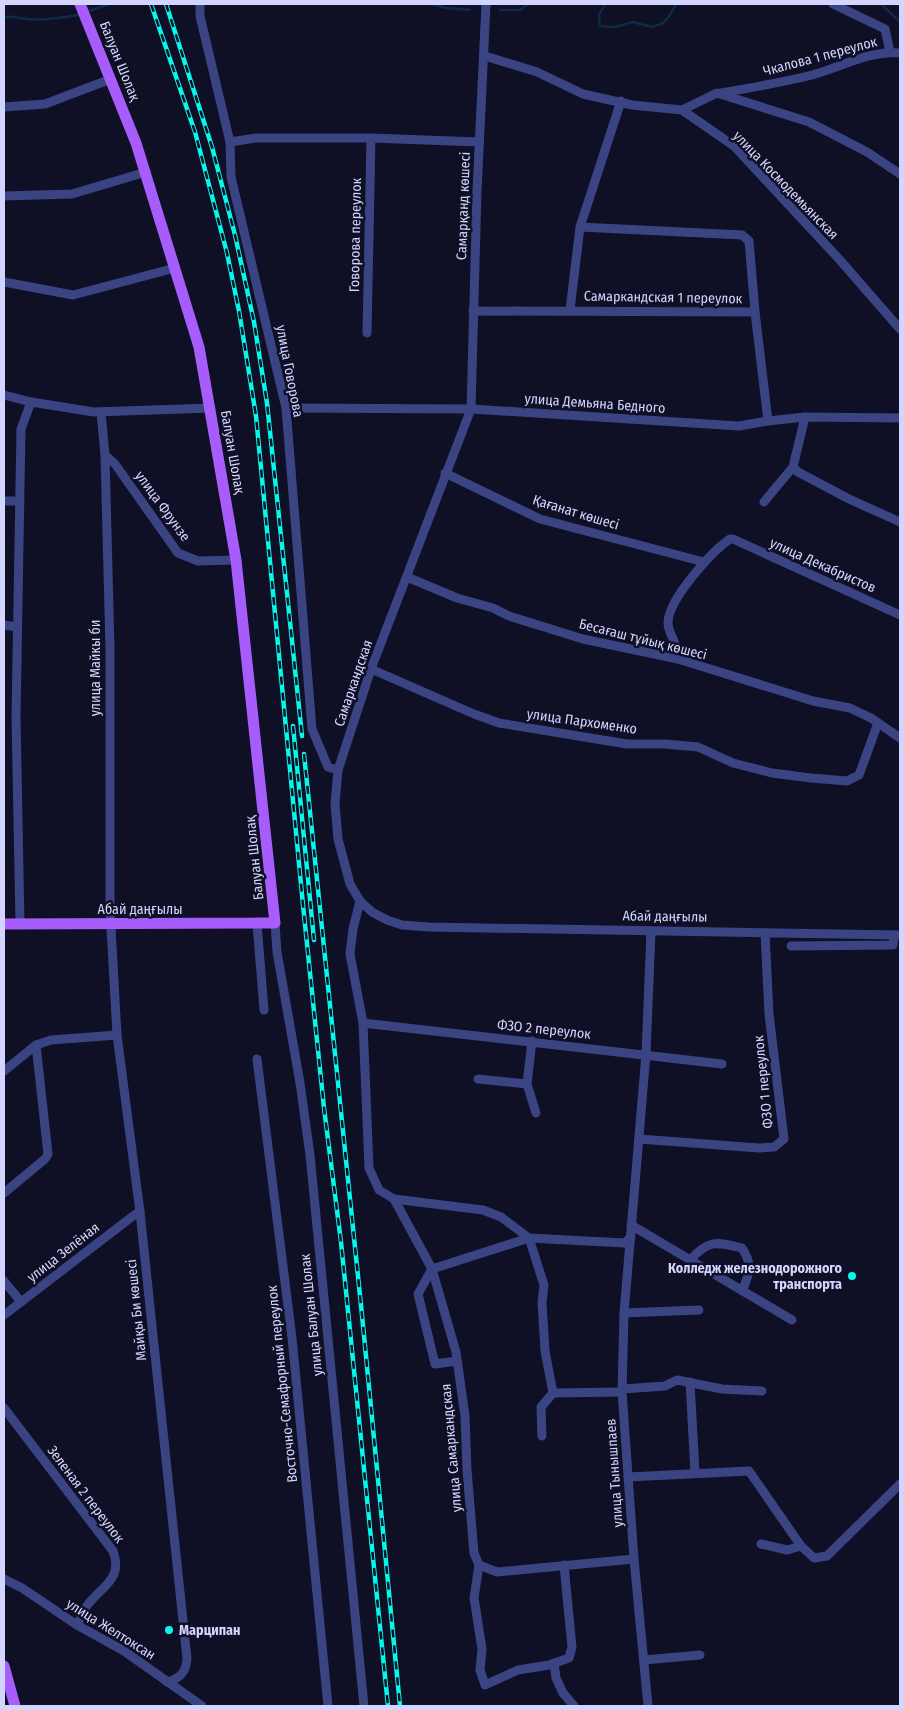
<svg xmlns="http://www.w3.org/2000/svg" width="904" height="1710" viewBox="0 0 904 1710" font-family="'Fira Sans Condensed',sans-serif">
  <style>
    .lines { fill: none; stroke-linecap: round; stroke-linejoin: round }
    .stream { stroke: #0d2b46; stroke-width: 2.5 }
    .minor { stroke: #3b4483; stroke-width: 9 }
    .major { stroke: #a75dfc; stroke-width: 11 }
    .rail-casing { stroke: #05f9ea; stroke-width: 4.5 }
    .rail { stroke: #0f0f25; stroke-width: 2.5; stroke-dasharray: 8; stroke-linecap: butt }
    .poi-dot { fill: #05f9ea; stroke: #0f0f25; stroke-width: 2 }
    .labels { text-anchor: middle; stroke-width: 5; stroke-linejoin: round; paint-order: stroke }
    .street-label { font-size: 14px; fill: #d4d5fe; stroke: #0f0f25 }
    .poi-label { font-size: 14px; font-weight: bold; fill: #d4d5fe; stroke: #0f0f25; text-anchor: end }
  </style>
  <rect width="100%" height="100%" fill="#0f0f25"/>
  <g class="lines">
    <!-- stream -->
    <g class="stream">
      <path d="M 432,4 L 446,8 L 470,10"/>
      <path d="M 605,4 L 599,15 L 600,26 L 615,27 L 633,22 L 652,27 L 663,23 L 670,15 L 676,4"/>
      <path d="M 881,4 L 900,22"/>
      <path d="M 500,10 L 520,10 L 528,4"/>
      <path d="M 86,12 L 110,4"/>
      <path d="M 4,17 C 13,16 19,18 28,19 C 37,21 72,17 81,14"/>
    </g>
    <!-- minor -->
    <g class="minor">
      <path d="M 200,4 L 200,16 L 230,142 L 231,177 L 286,408 L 312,729 L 328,767 L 338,770"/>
      <path d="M 486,4 L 477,191 L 471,409 L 371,669 L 338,770 L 335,804 L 338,839 L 350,884 L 360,901 L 372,912 L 387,920 L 402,925 L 428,927 L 900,935"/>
      <path d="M 833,4 L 885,29 L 890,52"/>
      <path d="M 485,56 L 537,72 L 583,94 L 632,105 L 682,110 L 734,146 L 839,259 L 900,329"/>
      <path d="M 721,93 C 750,88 779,83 808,76 C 838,69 868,50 900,53"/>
      <path d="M 4,107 L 45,104 L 111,79"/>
      <path d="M 682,110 L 717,93 L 809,122 L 867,152 L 900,174"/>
      <path d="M 230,142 L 256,138 L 371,138 L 479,142"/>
      <path d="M 4,196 L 72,194 L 146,172"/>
      <path d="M 580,227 L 742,235 L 749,241 L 755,312 L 768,421"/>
      <path d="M 4,282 L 73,295 L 175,268"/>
      <path d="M 570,310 L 580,227 L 621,101"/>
      <path d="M 473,311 L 755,312"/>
      <path d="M 367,333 L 371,138"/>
      <path d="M 4,395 L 31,402 L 94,412 L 211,408"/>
      <path d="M 286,408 L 471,409 L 739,426 L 768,421 L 805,417 L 900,418"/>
      <path d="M 101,412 L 105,455 L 110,649 L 110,910 L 117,1035 L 140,1212 L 187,1659 C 186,1672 180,1679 167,1682"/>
      <path d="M 105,455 L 115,464 L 178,553 L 198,561 L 236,560"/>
      <path d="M 793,467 L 798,472 L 849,499 L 900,522"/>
      <path d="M 445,473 L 540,519 L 704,562"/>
      <path d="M 4,501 L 20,501"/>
      <path d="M 764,502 L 793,467 L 805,417"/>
      <path d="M 407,577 L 457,598 L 493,608 L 509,616 L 583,639 L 678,659 L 813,701 L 850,708 L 871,718 L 900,738"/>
      <path d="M 4,625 L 17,627"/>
      <path d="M 678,659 C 677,654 677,648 675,644 C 672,635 668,631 668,622 C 669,599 711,552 730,539 L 733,539 L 900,615"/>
      <path d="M 371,669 L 474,714 L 499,723 L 627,744 L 665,744 L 698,747 L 733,763 L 772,773 L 811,778 L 847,781 L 859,775 L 878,723"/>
      <path d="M 360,901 L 353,929 L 350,954 L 363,1023 L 369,1168 L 379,1190 L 394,1199 L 432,1269 L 456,1352 L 465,1416 L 467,1470 L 474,1553 L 479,1565 L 474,1598 L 482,1649 L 480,1670 L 485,1685 L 518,1670 L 549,1665 L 569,1658 L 572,1647 L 564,1565"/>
      <path d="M 275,923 L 277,952 L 300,1083 L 310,1155 L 364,1706"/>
      <path d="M 20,924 L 16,717 L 21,429 L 31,402"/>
      <path d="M 257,924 L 264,1010"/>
      <path d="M 791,946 L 893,945 L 894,935"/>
      <path d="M 363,1023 L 722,1064"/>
      <path d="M 532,1041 L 527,1084 L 536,1113"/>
      <path d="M 257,1059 L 292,1338 L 328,1706"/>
      <path d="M 4,1071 L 36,1045 L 51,1040 L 117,1035"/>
      <path d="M 478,1079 L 527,1084"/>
      <path d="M 639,1139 L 759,1148 L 774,1147 L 784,1139 L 769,1014 L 765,933"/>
      <path d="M 4,1193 L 45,1159 L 48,1154 L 36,1045"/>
      <path d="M 394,1199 L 483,1210 L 501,1217 L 529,1238 L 544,1285 L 542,1303 L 545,1351 L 553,1393"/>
      <path d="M 631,1225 L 792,1320"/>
      <path d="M 690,1260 C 709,1239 716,1242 742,1248 C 753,1265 750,1273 742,1291"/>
      <path d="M 4,1281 L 21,1302"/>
      <path d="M 624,1313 L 699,1310"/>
      <path d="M 4,1315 L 133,1216 L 140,1212"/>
      <path d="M 457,1361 L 435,1364 L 418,1294 L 432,1269 L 529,1238 L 625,1243 L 631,1237"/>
      <path d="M 690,1382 L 695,1473"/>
      <path d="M 623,1389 L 665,1386 L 677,1380 L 722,1389 L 762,1391"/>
      <path d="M 4,1408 L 113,1551 C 124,1580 100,1587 86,1607 C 83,1612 80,1619 77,1625"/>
      <path d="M 542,1436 L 541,1407 L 553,1393 L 622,1392"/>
      <path d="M 628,1477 L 749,1471 L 801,1546 L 814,1558 L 827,1556 L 900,1484"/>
      <path d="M 761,1544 L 787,1550 L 801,1546"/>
      <path d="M 479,1565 L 497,1572 L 634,1559"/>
      <path d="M 4,1579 L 22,1588 L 77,1625 L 124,1651 L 202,1706"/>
      <path d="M 644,1660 L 700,1655"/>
      <path d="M 554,1663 L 556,1678 L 563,1693 L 574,1706"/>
      <path d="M 648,1706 L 634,1559 L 622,1392 L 624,1313 L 646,1054 L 651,931"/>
    </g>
    <!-- major -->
    <g class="major">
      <path d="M 4,924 L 275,923 L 236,560 L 199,347 L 136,143 L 80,4"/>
      <path d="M 4,1666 L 15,1706"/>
    </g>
    <!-- rail casing -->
    <g class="rail-casing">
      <g id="rail">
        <path d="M 151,4 L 195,132 L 227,253 L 239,311 L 256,416 L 303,905 L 324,1108 L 341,1242 L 388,1706"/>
        <path d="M 166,4 L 212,147 L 235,235 L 254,322 L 267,403 L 302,736"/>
        <path d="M 293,726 L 314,940"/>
        <path d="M 304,754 L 362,1315 L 400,1706"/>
      </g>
    </g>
    <!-- rail -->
    <use href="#rail" class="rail"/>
  </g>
  <!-- markers -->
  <g class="poi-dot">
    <circle cx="852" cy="1276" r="5"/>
    <circle cx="169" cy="1630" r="5"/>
  </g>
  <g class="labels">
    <!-- street labels -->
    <g class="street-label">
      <text transform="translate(820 56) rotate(-15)" y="5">Чкалова 1 переулок</text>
      <text transform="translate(120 61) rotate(68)" y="5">Балуан Шолақ</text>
      <text transform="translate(786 185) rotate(46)" y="5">улица Космодемьянская</text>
      <text transform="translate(463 206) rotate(-88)" y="5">Самарқанд көшесі</text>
      <text transform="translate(355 235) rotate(-89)" y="5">Говорова переулок</text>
      <text transform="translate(663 297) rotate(1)" y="5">Самаркандская 1 переулок</text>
      <text transform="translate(290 371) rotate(79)" y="5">улица Говорова</text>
      <text transform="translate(595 403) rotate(4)" y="5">улица Демьяна Бедного</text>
      <text transform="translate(233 452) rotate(80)" y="5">Балуан Шолақ</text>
      <text transform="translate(163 506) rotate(54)" y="5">улица Фрунзе</text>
      <text transform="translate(576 512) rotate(17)" y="5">Қағанат көшесі</text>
      <text transform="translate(823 565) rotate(24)" y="5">улица Декабристов</text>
      <text transform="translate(643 639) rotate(14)" y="5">Бесағаш тұйық көшесі</text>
      <text transform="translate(95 668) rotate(-90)" y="5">улица Майкы би</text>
      <text transform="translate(353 683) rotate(-71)" y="5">Самаркандская</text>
      <text transform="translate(582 721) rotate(8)" y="5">улица Пархоменко</text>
      <text transform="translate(254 858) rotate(-96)" y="5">Балуан Шолақ</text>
      <text x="140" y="914">Абай даңғылы</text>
      <text transform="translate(665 916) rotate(1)" y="5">Абай даңғылы</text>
      <text transform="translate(544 1029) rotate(6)" y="5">ФЗО 2 переулок</text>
      <text transform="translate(763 1082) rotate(-96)" y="5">ФЗО 1 переулок</text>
      <text transform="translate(63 1252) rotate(-38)" y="5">улица Зелёная</text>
      <text transform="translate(136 1310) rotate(-96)" y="5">Майқы Би көшесі</text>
      <text transform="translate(311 1315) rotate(-96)" y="5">улица Балуан Шолак</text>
      <text transform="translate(282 1384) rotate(-96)" y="5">Восточно-Семафорный переулок</text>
      <text transform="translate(451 1448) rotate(-95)" y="5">улица Самаркандская</text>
      <text transform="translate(614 1473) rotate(-94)" y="5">улица Тынышпаев</text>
      <text transform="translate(86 1494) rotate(53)" y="5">Зеленая 2 переулок</text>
      <text transform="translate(111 1629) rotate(32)" y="5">улица Желтоксан</text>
    </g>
    <!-- poi labels -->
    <g class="poi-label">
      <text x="842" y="1273">Колледж железнодорожного<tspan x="842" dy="16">транспорта</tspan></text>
      <text x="179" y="1635" text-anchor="start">Марципан</text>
    </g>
  </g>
  <!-- border -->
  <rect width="904" height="1710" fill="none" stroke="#d4d5fe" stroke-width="10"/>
</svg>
